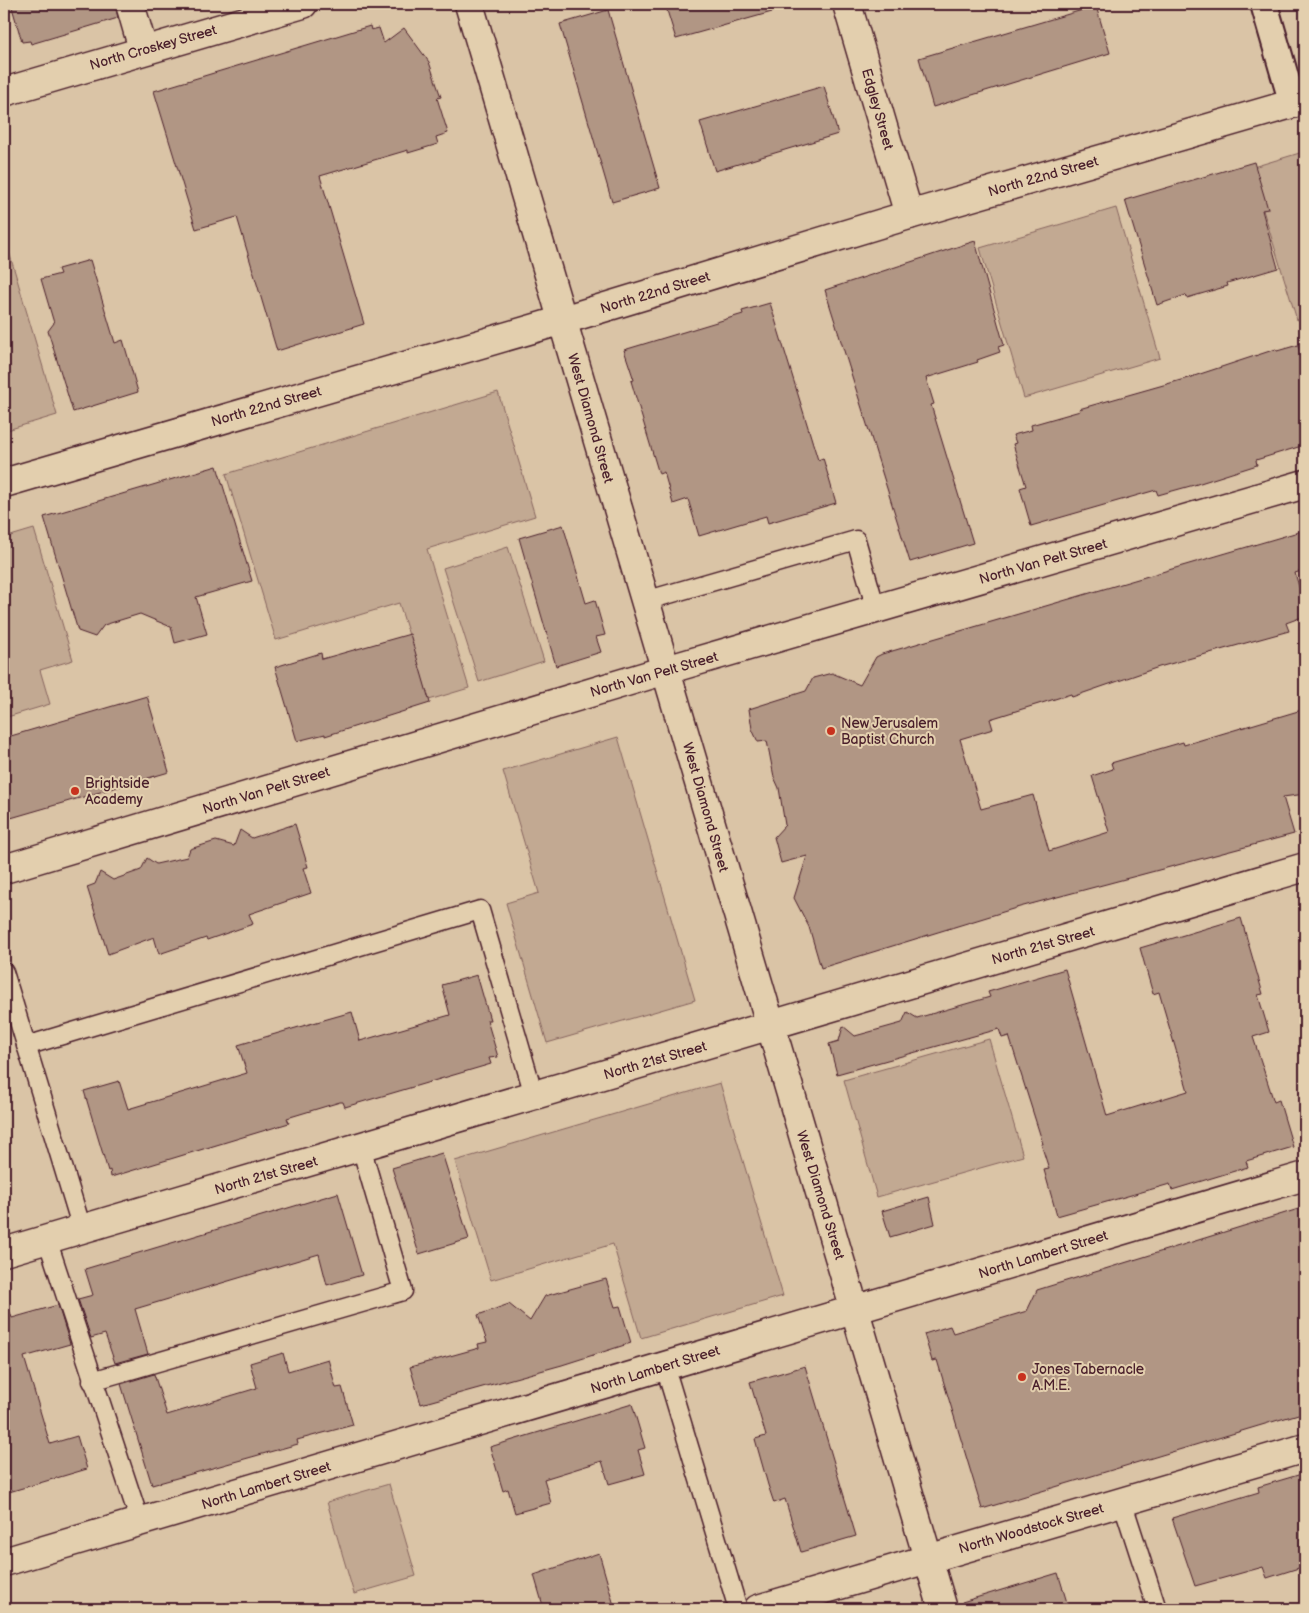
<svg xmlns="http://www.w3.org/2000/svg" width="1309" height="1613" viewBox="0 0 1309 1613" font-family="'Balsamiq Sans',sans-serif">
  <style>
    .green { fill: #c2a992; stroke: #86645e }
    .building { fill: #b19684; stroke: #4a1f2b }
    .lines { fill: none; stroke-linecap: round; stroke-linejoin: round }
    .service-casing { stroke: #4a1f2b; stroke-width: 21 }
    .pedestrian-casing { stroke: #4a1f2b; stroke-width: 30 }
    .minor-casing { stroke: #4a1f2b; stroke-width: 31 }
    .secondary-casing { stroke: #4a1f2b; stroke-width: 31 }
    .service { stroke: #e3cfae; stroke-width: 18 }
    .pedestrian { stroke: #e3cfae; stroke-width: 26 }
    .minor { stroke: #e3cfae; stroke-width: 28 }
    .secondary { stroke: #e3cfae; stroke-width: 28 }
    .poi-dot { fill: #c8321e; stroke: #e3cfae; stroke-width: 2 }
    .labels { text-anchor: middle; stroke-width: 4; stroke-linejoin: round; paint-order: stroke }
    .street-label { font-size: 14px; fill: #4a1f2b; stroke: #e3cfae }
    .poi-label { font-size: 14px; fill: #4a1f2b; stroke: #e3cfae; text-anchor: start }
  </style>
  <rect width="100%" height="100%" fill="#dac4a6"/>
  <filter id="ink" filterUnits="userSpaceOnUse"><feTurbulence type="fractalNoise" baseFrequency=".02" numOctaves="2"/><feDisplacementMap in="SourceGraphic" scale="10" xChannelSelector="R" yChannelSelector="G"/><feConvolveMatrix kernelMatrix="1 2 1 2 8 2 1 2 1" color-interpolation-filters="sRGB"/></filter>
  <g filter="url(#ink)">
    <!-- green -->
    <g class="green">
      <path d="M 1303,152 L 1305,161 L 1305,317 L 1297,320 L 1250,168 Z"/>
      <path d="M 1116,208 L 1160,358 L 1024,398 L 980,248 Z"/>
      <path d="M 4,235 L 57,415 L 4,431 Z"/>
      <path d="M 498,392 L 535,516 L 427,549 L 469,688 L 429,700 L 399,603 L 276,640 L 226,474 Z"/>
      <path d="M 34,529 L 73,660 L 40,670 L 50,704 L 4,718 L 4,538 Z"/>
      <path d="M 508,547 L 544,661 L 479,682 L 443,568 Z"/>
      <path d="M 618,737 L 695,1000 L 547,1043 L 506,903 L 539,893 L 503,771 Z"/>
      <path d="M 989,1039 L 1023,1156 L 877,1197 L 844,1080 Z"/>
      <path d="M 720,1083 L 783,1296 L 641,1338 L 613,1244 L 491,1280 L 455,1161 Z"/>
      <path d="M 389,1484 L 416,1576 L 354,1594 L 327,1502 Z"/>
    </g>
    <!-- building -->
    <g class="building">
      <path d="M 11,4 L 115,4 L 118,18 L 31,44 L 30,41 L 22,42 Z"/>
      <path d="M 665,4 L 770,4 L 772,12 L 676,39 Z"/>
      <path d="M 1096,6 L 1110,53 L 933,107 L 919,58 Z"/>
      <path d="M 608,10 L 660,188 L 612,202 L 560,24 Z"/>
      <path d="M 370,26 L 371,30 L 379,28 L 384,43 L 404,28 L 429,62 L 441,97 L 437,98 L 448,133 L 436,137 L 438,144 L 408,153 L 408,150 L 320,176 L 364,324 L 277,351 L 237,217 L 196,229 L 154,91 Z"/>
      <path d="M 824,86 L 838,134 L 715,171 L 700,122 Z"/>
      <path d="M 1254,162 L 1268,209 L 1262,210 L 1278,268 L 1227,283 L 1228,286 L 1187,298 L 1186,295 L 1157,305 L 1125,200 Z"/>
      <path d="M 975,241 L 1004,345 L 998,347 L 1000,352 L 977,360 L 978,362 L 926,378 L 934,404 L 931,405 L 973,543 L 910,562 L 825,290 Z"/>
      <path d="M 90,260 L 115,343 L 123,340 L 138,392 L 73,412 L 48,331 L 54,323 L 41,279 L 60,274 L 58,269 Z"/>
      <path d="M 770,303 L 818,460 L 823,458 L 836,503 L 768,523 L 766,516 L 699,536 L 688,499 L 673,504 L 664,472 L 659,474 L 631,381 L 634,380 L 624,350 L 743,314 L 742,311 Z"/>
      <path d="M 1298,345 L 1305,369 L 1305,445 L 1256,460 L 1257,465 L 1194,485 L 1158,495 L 1156,490 L 1031,526 L 1020,488 L 1026,486 L 1013,444 L 1016,443 L 1013,435 L 1032,430 L 1031,425 L 1080,411 L 1079,409 L 1188,378 L 1276,349 L 1277,351 Z"/>
      <path d="M 217,466 L 252,581 L 196,597 L 207,634 L 175,643 L 171,627 L 140,614 L 104,625 L 95,637 L 78,631 L 44,517 Z"/>
      <path d="M 563,525 L 586,603 L 595,600 L 605,635 L 596,637 L 601,652 L 556,666 L 519,538 Z"/>
      <path d="M 1305,530 L 1305,570 L 1295,573 L 1305,607 L 1305,616 L 1286,623 L 1289,631 L 1159,667 L 1072,697 L 1071,694 L 990,719 L 993,729 L 960,739 L 981,809 L 1033,795 L 1049,851 L 1109,832 L 1092,776 L 1113,769 L 1111,763 L 1183,742 L 1184,745 L 1305,709 L 1305,794 L 1283,797 L 1294,834 L 1016,908 L 821,968 L 809,927 L 794,898 L 807,856 L 781,863 L 774,837 L 785,825 L 779,788 L 774,777 L 767,741 L 758,742 L 752,729 L 749,709 L 806,691 L 813,678 L 832,673 L 860,685 L 876,657 L 882,654 Z"/>
      <path d="M 410,634 L 430,703 L 325,736 L 325,734 L 297,741 L 275,667 L 321,653 L 322,659 Z"/>
      <path d="M 147,696 L 169,772 L 4,820 L 4,738 Z"/>
      <path d="M 295,824 L 308,867 L 303,868 L 311,893 L 249,914 L 253,924 L 207,940 L 206,938 L 159,954 L 154,937 L 108,954 L 87,887 L 95,884 L 100,872 L 113,880 L 141,870 L 147,858 L 156,864 L 187,857 L 190,849 L 216,841 L 234,846 L 240,830 L 252,838 Z"/>
      <path d="M 1241,918 L 1263,994 L 1258,995 L 1269,1032 L 1253,1037 L 1274,1102 L 1279,1100 L 1293,1147 L 1246,1161 L 1248,1167 L 1172,1190 L 1170,1184 L 1057,1216 L 1044,1170 L 1049,1169 L 1041,1144 L 1043,1144 L 1009,1036 L 1002,1038 L 999,1029 L 837,1074 L 829,1044 L 839,1041 L 843,1026 L 855,1036 L 902,1023 L 907,1012 L 917,1018 L 990,997 L 988,992 L 1065,969 L 1107,1116 L 1188,1091 L 1159,992 L 1153,994 L 1140,948 Z"/>
      <path d="M 477,975 L 490,1020 L 487,1020 L 498,1057 L 489,1058 L 491,1064 L 345,1107 L 343,1102 L 340,1102 L 287,1118 L 289,1123 L 111,1177 L 110,1170 L 108,1171 L 84,1091 L 119,1081 L 128,1109 L 247,1073 L 238,1045 L 299,1027 L 352,1012 L 360,1041 L 450,1015 L 442,985 Z"/>
      <path d="M 442,1153 L 469,1239 L 419,1254 L 392,1168 Z"/>
      <path d="M 338,1193 L 362,1275 L 327,1285 L 319,1254 L 135,1309 L 148,1354 L 115,1363 L 105,1334 L 91,1338 L 78,1299 L 93,1295 L 85,1269 Z"/>
      <path d="M 929,1197 L 935,1224 L 890,1237 L 882,1211 Z"/>
      <path d="M 1305,1207 L 1305,1412 L 982,1509 L 937,1360 L 932,1361 L 924,1334 L 950,1326 L 953,1333 L 1027,1311 L 1037,1290 Z"/>
      <path d="M 606,1279 L 615,1307 L 620,1306 L 631,1343 L 562,1365 L 421,1404 L 410,1367 L 479,1348 L 478,1344 L 487,1342 L 478,1315 L 509,1304 L 530,1321 L 545,1296 Z"/>
      <path d="M 58,1305 L 70,1344 L 24,1357 L 50,1444 L 77,1436 L 87,1469 L 9,1492 L 4,1475 L 4,1313 L 10,1312 L 12,1318 Z"/>
      <path d="M 283,1353 L 288,1371 L 328,1359 L 336,1388 L 342,1387 L 353,1425 L 297,1440 L 298,1444 L 152,1485 L 121,1384 L 154,1374 L 167,1415 L 257,1388 L 250,1363 Z"/>
      <path d="M 805,1366 L 856,1536 L 801,1552 L 785,1499 L 774,1503 L 768,1485 L 755,1439 L 766,1436 L 750,1382 Z"/>
      <path d="M 632,1404 L 645,1448 L 638,1450 L 645,1474 L 609,1484 L 602,1461 L 544,1479 L 551,1503 L 515,1513 L 508,1489 L 503,1491 L 490,1447 Z"/>
      <path d="M 1305,1473 L 1305,1566 L 1267,1578 L 1263,1567 L 1195,1586 L 1172,1518 L 1259,1492 L 1258,1487 Z"/>
      <path d="M 599,1553 L 615,1609 L 544,1609 L 534,1575 Z"/>
      <path d="M 1058,1573 L 1069,1609 L 963,1609 L 962,1602 Z"/>
    </g>
    <g class="lines">
      <!-- service casing -->
      <g class="service-casing">
        <g id="service">
          <path d="M 645,601 L 856,540 L 876,609"/>
          <path d="M 4,972 L 82,1229"/>
          <path d="M 26,1046 L 480,910 L 534,1095"/>
          <path d="M 47,1239 L 140,1522"/>
          <path d="M 665,1367 L 738,1609"/>
          <path d="M 92,1381 L 403,1291 L 361,1147"/>
          <path d="M 1122,1501 L 1157,1609"/>
        </g>
      </g>
      <!-- pedestrian casing -->
      <g class="pedestrian-casing">
        <path id="pedestrian" d="M 1264,4 L 1293,104"/>
      </g>
      <!-- minor casing -->
      <g class="minor-casing">
        <g id="minor">
          <path d="M 130,4 L 143,49"/>
          <path d="M 847,4 L 909,215"/>
          <path d="M 4,92 L 303,4"/>
          <path d="M 4,869 L 666,670 L 1305,484"/>
          <path d="M 4,1252 L 1305,867"/>
          <path d="M 4,1562 L 1305,1176"/>
          <path d="M 758,1609 L 1305,1448"/>
        </g>
      </g>
      <!-- secondary casing -->
      <g class="secondary-casing">
        <g id="secondary">
          <path d="M 469,4 L 943,1609"/>
          <path d="M 4,483 L 563,320 L 909,215 L 1305,100"/>
        </g>
      </g>
      <!-- service -->
      <use href="#service" class="service"/>
      <!-- pedestrian -->
      <use href="#pedestrian" class="pedestrian"/>
      <!-- minor -->
      <use href="#minor" class="minor"/>
      <!-- secondary -->
      <use href="#secondary" class="secondary"/>
    </g>
  </g>
  <!-- markers -->
  <g class="poi-dot">
    <circle cx="831" cy="731" r="5"/>
    <circle cx="75" cy="791" r="5"/>
    <circle cx="1022" cy="1377" r="5"/>
  </g>
  <g class="labels">
    <!-- street labels -->
    <g class="street-label">
      <text transform="translate(153 47) rotate(-16)" y="5">North Croskey Street</text>
      <text transform="translate(878 109) rotate(74)" y="5">Edgley Street</text>
      <text transform="translate(1043 176) rotate(-16)" y="5">North 22nd Street</text>
      <text transform="translate(655 292) rotate(-17)" y="5">North 22nd Street</text>
      <text transform="translate(266 406) rotate(-16)" y="5">North 22nd Street</text>
      <text transform="translate(591 418) rotate(74)" y="5">West Diamond Street</text>
      <text transform="translate(1043 561) rotate(-16)" y="5">North Van Pelt Street</text>
      <text transform="translate(654 674) rotate(-16)" y="5">North Van Pelt Street</text>
      <text transform="translate(266 790) rotate(-17)" y="5">North Van Pelt Street</text>
      <text transform="translate(706 807) rotate(74)" y="5">West Diamond Street</text>
      <text transform="translate(1043 945) rotate(-16)" y="5">North 21st Street</text>
      <text transform="translate(655 1060) rotate(-16)" y="5">North 21st Street</text>
      <text transform="translate(266 1175) rotate(-16)" y="5">North 21st Street</text>
      <text transform="translate(821 1195) rotate(73)" y="5">West Diamond Street</text>
      <text transform="translate(1043 1254) rotate(-17)" y="5">North Lambert Street</text>
      <text transform="translate(655 1369) rotate(-17)" y="5">North Lambert Street</text>
      <text transform="translate(266 1485) rotate(-17)" y="5">North Lambert Street</text>
      <text transform="translate(1031 1528) rotate(-16)" y="5">North Woodstock Street</text>
    </g>
    <!-- poi labels -->
    <g class="poi-label">
      <text x="841" y="728">New Jerusalem<tspan x="841" dy="16">Baptist Church</tspan></text>
      <text x="85" y="788">Brightside<tspan x="85" dy="16">Academy</tspan></text>
      <text x="1032" y="1374">Jones Tabernacle<tspan x="1032" dy="16">A.M.E.</tspan></text>
    </g>
  </g>
  <!-- margin -->
  <rect width="1309" height="1613" fill="none" stroke="#e3cfae" stroke-width="20"/>
  <rect x="10" y="10" width="1289" height="1593" fill="none" stroke="#4a1f2b" stroke-width="2" filter="url(#ink)"/>
</svg>
